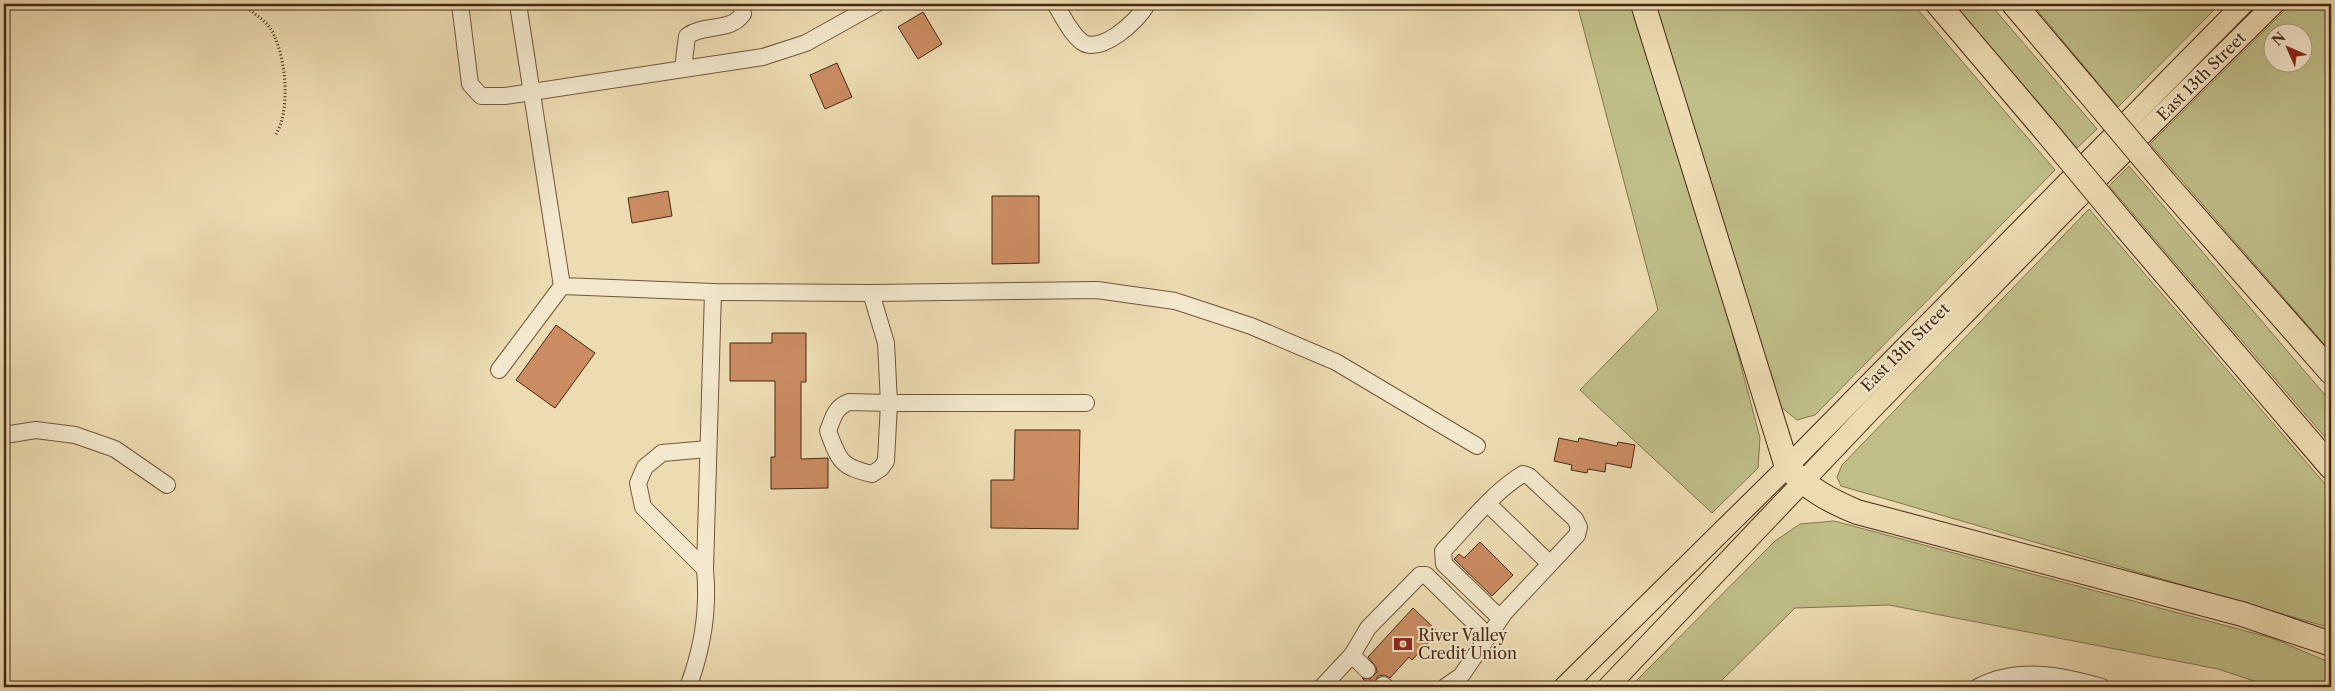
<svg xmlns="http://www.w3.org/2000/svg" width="2335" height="691" viewBox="0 0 2335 691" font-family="'Libre Caslon Text',serif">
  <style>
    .green { fill: #bfbe88; stroke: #83744c; fill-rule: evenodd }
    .building { fill: #cb8c62; stroke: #472911 }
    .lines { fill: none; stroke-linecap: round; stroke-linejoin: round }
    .minor-casing { stroke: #705639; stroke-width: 18 }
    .major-casing { stroke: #472911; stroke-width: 22 }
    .highway-casing { stroke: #472911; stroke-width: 26 }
    .path { stroke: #472911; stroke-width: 3; stroke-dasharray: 1 2.5; stroke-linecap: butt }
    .minor { stroke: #f3e8cd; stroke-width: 16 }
    .major { stroke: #eddcb2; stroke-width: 20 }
    .highway { stroke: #eddcb2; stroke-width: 24 }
    .highway-bridge-casing { stroke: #472911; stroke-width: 26; stroke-linecap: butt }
    .highway-bridge { stroke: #eddcb2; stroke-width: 24 }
    .labels { text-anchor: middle; stroke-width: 4; stroke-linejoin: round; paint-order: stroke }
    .street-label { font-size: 16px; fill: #472911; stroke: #f3e8cd }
    .poi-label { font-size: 16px; fill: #472911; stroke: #f3e8cd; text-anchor: start }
  </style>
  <rect width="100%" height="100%" fill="#eddcb2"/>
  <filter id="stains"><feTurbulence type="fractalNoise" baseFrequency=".004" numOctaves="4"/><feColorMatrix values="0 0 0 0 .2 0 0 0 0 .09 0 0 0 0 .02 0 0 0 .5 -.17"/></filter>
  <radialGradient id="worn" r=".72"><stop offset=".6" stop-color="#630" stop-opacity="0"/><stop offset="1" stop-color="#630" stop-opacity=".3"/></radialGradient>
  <!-- green -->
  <g class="green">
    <path d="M 1577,4 L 1633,4 L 1714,263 L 1760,438 L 1758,468 L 1712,513 L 1580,390 L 1658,310 Z"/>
    <path d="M 1655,4 L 1913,4 L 2055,170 L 1815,415 L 1797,420 L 1781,407 Z"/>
    <path d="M 1954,4 L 1990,4 L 2097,129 L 2077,148 Z"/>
    <path d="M 2032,4 L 2220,4 L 2118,107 Z"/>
    <path d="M 2291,4 L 2331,4 L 2331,352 L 2150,144 ZM 2302,32 L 2302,62 L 2272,62 L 2272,32 Z"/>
    <path d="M 2129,166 L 2331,402 L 2331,444 L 2109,186 Z"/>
    <path d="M 2089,209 L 2331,491 L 2331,628 L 1841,486 L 1837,477 L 1842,465 Z"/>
    <path d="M 1834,521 L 2272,638 L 2331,663 L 2331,687 L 2272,687 L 2218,669 L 1889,605 L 1795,608 L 1715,687 L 1630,687 L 1775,541 L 1800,524 Z"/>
  </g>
  <!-- building -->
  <g class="building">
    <path d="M 923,12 L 942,44 L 918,59 L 898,27 Z"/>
    <path d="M 837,63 L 852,97 L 825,109 L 810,75 Z"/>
    <path d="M 668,191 L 672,216 L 632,223 L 628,198 Z"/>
    <path d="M 992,196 L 1039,196 L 1039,263 L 992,264 Z"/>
    <path d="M 556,325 L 595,353 L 555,408 L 516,380 Z"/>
    <path d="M 772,333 L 806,333 L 806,382 L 801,382 L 801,459 L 828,458 L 828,488 L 771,489 L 771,457 L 775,457 L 775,381 L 730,381 L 730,343 L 772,343 Z"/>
    <path d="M 1015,430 L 1080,430 L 1078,529 L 991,528 L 991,480 L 1014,480 Z"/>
    <path d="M 1559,438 L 1578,442 L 1579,438 L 1617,446 L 1618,442 L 1635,445 L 1631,468 L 1606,463 L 1605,472 L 1588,469 L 1587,473 L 1571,470 L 1572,465 L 1554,461 Z"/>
    <path d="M 1480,542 L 1513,575 L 1492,596 L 1454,559 L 1459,554 L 1464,558 Z"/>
    <path d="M 1413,608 L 1438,632 L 1412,660 L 1409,657 L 1390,678 L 1384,675 L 1378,676 L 1372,687 L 1362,678 L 1370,679 L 1377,672 L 1376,667 L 1368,657 Z"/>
  </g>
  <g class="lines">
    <!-- minor casing -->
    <g class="minor-casing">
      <g id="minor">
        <path d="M 460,4 L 470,84 L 481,96 L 505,96 L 763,57 L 806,43 L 876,4"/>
        <path d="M 518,4 L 562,286 L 713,292 L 871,293 L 1097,290 L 1175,301 L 1251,326 L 1336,362 L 1477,446"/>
        <path d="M 1055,4 C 1063,16 1070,33 1082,42 C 1101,55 1139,20 1147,4"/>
        <path d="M 683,69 L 687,36 C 705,23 729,33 743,14 L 741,4"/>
        <path d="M 871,293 L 886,343 L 889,403 L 1086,403"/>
        <path d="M 499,370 L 562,286"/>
        <path d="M 849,402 L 889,403 L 886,461 L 881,468 L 872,474 C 841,467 839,461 828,431 C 833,418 835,407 849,402 Z"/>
        <path d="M 4,435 L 36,430 L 75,435 L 115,449 L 167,485"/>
        <path d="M 1488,504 L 1549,563"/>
        <path d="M 705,569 L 643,507 L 638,483 L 645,467 L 662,453 L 708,449"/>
        <path d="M 1352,655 L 1367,670"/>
        <path d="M 1383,685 L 1386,687"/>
        <path d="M 688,687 C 703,648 709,611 705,569 L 713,292"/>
        <path d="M 1322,687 L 1352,655 L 1368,628 L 1420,575 L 1426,575 L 1487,635"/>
        <path d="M 1445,687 L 1461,676 L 1505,612 L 1577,535 L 1579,527 L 1575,519 L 1529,476 L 1523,474 C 1494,491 1466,527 1443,551 L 1444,564 L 1500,618"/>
        <path d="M 1978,687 C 2017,666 2062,675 2102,687"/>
      </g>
    </g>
    <!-- major casing -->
    <g class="major-casing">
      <g id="major">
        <path d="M 1564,687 L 1787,467 L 2243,4"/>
        <path d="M 1608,687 L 1872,409 L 2072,204 L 2274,4"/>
      </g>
    </g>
    <!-- highway casing -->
    <g class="highway-casing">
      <g id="highway">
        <path d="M 1643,4 L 1787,467 C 1809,489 1828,500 1857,512 L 2242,614 L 2331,644"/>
        <path d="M 1938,4 L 2045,130"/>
        <path d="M 2014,4 L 2085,88"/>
        <path d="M 2164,182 L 2331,372"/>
        <path d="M 2124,225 L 2331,467"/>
      </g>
    </g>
    <!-- path -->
    <path class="path" d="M 241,4 C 252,12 269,22 274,35 C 286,61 291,111 275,136"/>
    <!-- minor -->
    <use href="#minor" class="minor"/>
    <!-- major -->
    <use href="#major" class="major"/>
    <!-- highway -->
    <use href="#highway" class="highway"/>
    <!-- highway-bridge casing -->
    <g class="highway-bridge-casing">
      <g id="highway-bridge">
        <path d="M 2085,88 L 2164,182"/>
        <path d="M 2045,130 L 2124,225"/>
      </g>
    </g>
    <!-- highway-bridge -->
    <use href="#highway-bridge" class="highway-bridge"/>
  </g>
  <!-- icons -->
  <defs>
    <g id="bank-bare" transform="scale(1.5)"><path d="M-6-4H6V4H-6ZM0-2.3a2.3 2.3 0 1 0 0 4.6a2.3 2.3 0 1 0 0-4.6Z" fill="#8f2418" stroke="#f3e8cd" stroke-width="2.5" paint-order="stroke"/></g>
  </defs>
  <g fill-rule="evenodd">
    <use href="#bank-bare" x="1403" y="644"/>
  </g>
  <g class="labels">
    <!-- street labels -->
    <g class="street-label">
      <text transform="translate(2201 76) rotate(-45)" y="6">East 13th Street</text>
      <text transform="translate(1905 347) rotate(-45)" y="6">East 13th Street</text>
    </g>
    <!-- poi labels -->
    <g class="poi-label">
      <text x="1418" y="641">River Valley<tspan x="1418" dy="18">Credit Union</tspan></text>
    </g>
  </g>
  <!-- margin -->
  <rect width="2335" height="691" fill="none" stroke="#eddcb2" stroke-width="20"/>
  <rect x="5" y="5" width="2325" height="681" fill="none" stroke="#472911" stroke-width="2.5"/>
  <rect x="10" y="10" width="2315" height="671" fill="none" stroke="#472911"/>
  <!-- north arrow -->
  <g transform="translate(2288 48) rotate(315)"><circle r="24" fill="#f3e8cd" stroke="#ae9c82"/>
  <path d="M0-4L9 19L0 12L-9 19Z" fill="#8f2418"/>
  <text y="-8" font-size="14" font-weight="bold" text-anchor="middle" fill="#472911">N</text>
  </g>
  <rect width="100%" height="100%" filter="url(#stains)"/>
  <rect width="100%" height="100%" fill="url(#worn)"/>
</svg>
